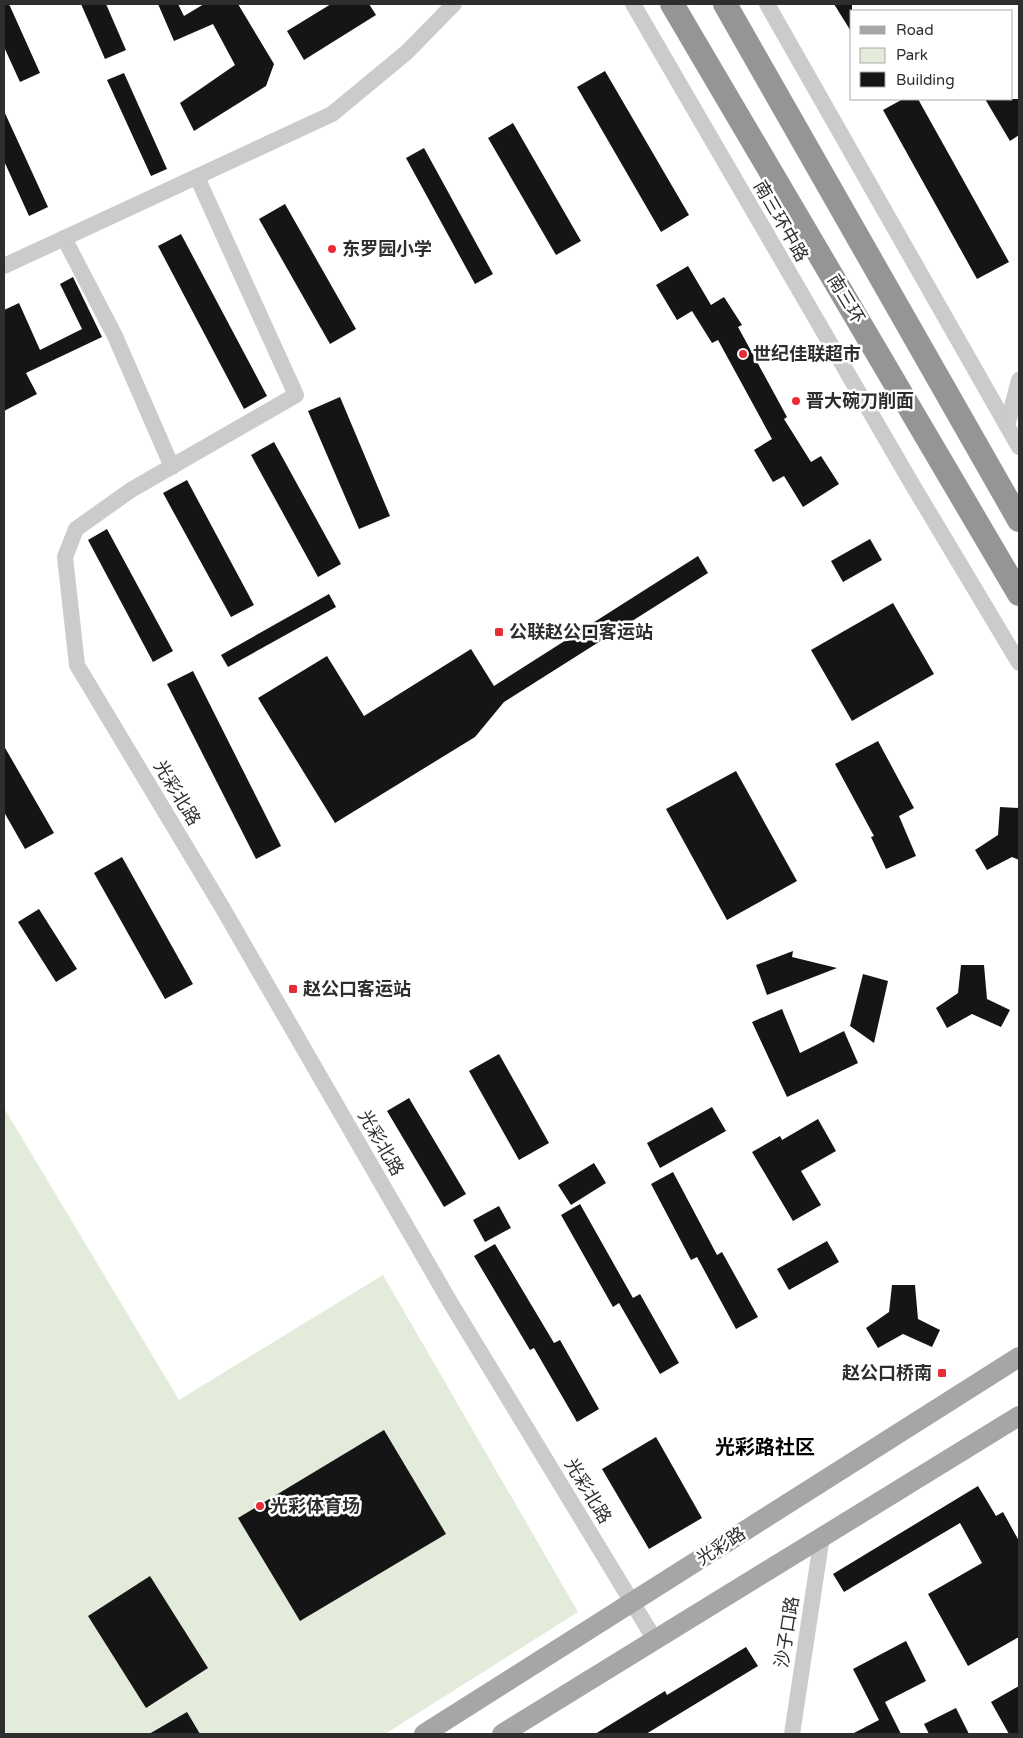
<svg xmlns="http://www.w3.org/2000/svg" width="1023" height="1738" viewBox="0 0 1023 1738" font-family="'Varela Round','Noto Sans SC',sans-serif">
  <style>
    .green { fill: #e3ebdb }
    .building { fill: #151515 }
    .lines { fill: none; stroke-linecap: round; stroke-linejoin: round }
    .minor { stroke: #cbcbcb; stroke-width: 16 }
    .major { stroke: #a6a6a6; stroke-width: 20 }
    .highway { stroke: #959595; stroke-width: 24 }
    .poi-dot { fill: #e82c35; stroke: #fff; stroke-width: 2 }
    .labels { text-anchor: middle; stroke-width: 5; stroke-linejoin: round; paint-order: stroke }
    .street-label { font-size: 18px; fill: #2e2e2e; stroke: #fff }
    .poi-label { font-size: 18px; font-weight: bold; fill: #2e2e2e; stroke: #fff; text-anchor: start }
    .quarter-label { font-size: 20px; font-weight: bold; fill: #000; stroke: #fff }
  </style>
  <rect width="100%" height="100%" fill="#fff"/>
  <!-- green -->
  <path class="green" d="M 4,1108 L 179,1400 L 383,1275 L 578,1612 L 385,1734 L 4,1734 Z"/>
  <!-- building -->
  <g class="building">
    <path d="M 4,4 L 9,4 L 40,73 L 20,82 L 4,47 Z"/>
    <path d="M 81,4 L 106,4 L 126,50 L 105,59 Z"/>
    <path d="M 158,4 L 178,4 L 184,16 L 204,4 L 238,4 L 274,64 L 266,86 L 194,131 L 180,103 L 235,65 L 213,24 L 174,41 Z"/>
    <path d="M 331,4 L 369,4 L 376,15 L 304,60 L 287,31 Z"/>
    <path d="M 834,4 L 852,4 L 852,33 Z"/>
    <path d="M 605,71 L 689,215 L 661,232 L 577,87 Z"/>
    <path d="M 124,73 L 167,169 L 151,176 L 107,80 Z"/>
    <path d="M 903,99 L 918,99 L 1009,262 L 977,279 L 883,110 Z"/>
    <path d="M 985,99 L 1019,99 L 1019,135 L 1010,141 Z"/>
    <path d="M 4,111 L 48,207 L 29,216 L 4,161 Z"/>
    <path d="M 513,123 L 581,241 L 556,255 L 488,138 Z"/>
    <path d="M 424,148 L 493,274 L 475,284 L 406,158 Z"/>
    <path d="M 285,204 L 356,329 L 330,344 L 259,219 Z"/>
    <path d="M 181,234 L 267,396 L 244,409 L 158,246 Z"/>
    <path d="M 688,266 L 711,305 L 724,297 L 742,325 L 738,327 L 787,417 L 784,419 L 811,462 L 821,456 L 839,484 L 803,507 L 784,476 L 773,482 L 754,450 L 772,439 L 718,340 L 712,343 L 692,311 L 677,320 L 656,285 Z"/>
    <path d="M 73,277 L 102,337 L 26,373 L 37,394 L 4,411 L 4,310 L 19,303 L 40,350 L 82,329 L 60,284 Z"/>
    <path d="M 340,397 L 390,516 L 359,529 L 308,411 Z"/>
    <path d="M 274,442 L 341,564 L 318,577 L 251,455 Z"/>
    <path d="M 187,480 L 254,605 L 231,617 L 163,493 Z"/>
    <path d="M 107,529 L 173,651 L 153,662 L 88,540 Z"/>
    <path d="M 870,539 L 882,560 L 843,582 L 831,561 Z"/>
    <path d="M 698,556 L 708,573 L 504,702 L 475,737 L 335,823 L 258,698 L 327,656 L 364,716 L 471,649 L 494,686 Z"/>
    <path d="M 329,594 L 336,607 L 228,667 L 221,655 Z"/>
    <path d="M 893,603 L 934,674 L 852,721 L 811,650 Z"/>
    <path d="M 193,671 L 281,846 L 256,859 L 167,684 Z"/>
    <path d="M 878,741 L 914,808 L 899,816 L 916,856 L 886,869 L 871,837 L 874,836 L 835,764 Z"/>
    <path d="M 4,746 L 54,833 L 25,849 L 4,812 Z"/>
    <path d="M 736,771 L 797,881 L 727,920 L 666,809 Z"/>
    <path d="M 1000,807 L 1019,808 L 1019,860 L 1012,857 L 987,870 L 975,850 L 998,835 Z"/>
    <path d="M 122,857 L 193,984 L 165,999 L 94,873 Z"/>
    <path d="M 39,909 L 77,969 L 56,982 L 18,922 Z"/>
    <path d="M 793,951 L 792,957 L 837,968 L 767,995 L 756,965 Z"/>
    <path d="M 961,965 L 984,965 L 987,999 L 1010,1010 L 1001,1027 L 972,1014 L 947,1028 L 936,1008 L 958,993 Z"/>
    <path d="M 863,974 L 888,981 L 874,1043 L 850,1026 Z"/>
    <path d="M 782,1009 L 800,1053 L 844,1031 L 858,1063 L 787,1097 L 752,1022 Z"/>
    <path d="M 499,1054 L 549,1143 L 519,1160 L 469,1071 Z"/>
    <path d="M 409,1098 L 466,1194 L 444,1207 L 387,1111 Z"/>
    <path d="M 712,1107 L 726,1131 L 660,1168 L 647,1143 Z"/>
    <path d="M 818,1119 L 836,1151 L 801,1171 L 821,1205 L 793,1221 L 752,1152 L 780,1136 L 782,1140 Z"/>
    <path d="M 594,1163 L 606,1183 L 571,1205 L 558,1185 Z"/>
    <path d="M 673,1172 L 717,1255 L 722,1252 L 758,1317 L 736,1329 L 697,1257 L 691,1260 L 651,1184 Z"/>
    <path d="M 580,1204 L 633,1298 L 640,1294 L 679,1363 L 660,1374 L 619,1303 L 613,1307 L 561,1215 Z"/>
    <path d="M 499,1206 L 511,1228 L 485,1242 L 473,1220 Z"/>
    <path d="M 827,1241 L 839,1262 L 789,1290 L 777,1269 Z"/>
    <path d="M 495,1244 L 554,1343 L 560,1340 L 599,1409 L 577,1422 L 534,1348 L 530,1350 L 474,1256 Z"/>
    <path d="M 892,1285 L 915,1285 L 918,1319 L 940,1330 L 932,1347 L 903,1334 L 878,1348 L 866,1328 L 889,1312 Z"/>
    <path d="M 384,1430 L 446,1534 L 300,1621 L 238,1518 Z"/>
    <path d="M 656,1437 L 702,1518 L 649,1549 L 602,1469 Z"/>
    <path d="M 978,1486 L 996,1516 L 1003,1512 L 1019,1541 L 1019,1637 L 968,1666 L 928,1594 L 982,1563 L 960,1523 L 844,1592 L 833,1574 Z"/>
    <path d="M 150,1576 L 208,1668 L 146,1708 L 88,1616 Z"/>
    <path d="M 906,1641 L 926,1681 L 885,1702 L 901,1734 L 852,1734 L 879,1720 L 853,1669 Z"/>
    <path d="M 746,1647 L 758,1666 L 646,1734 L 595,1734 L 665,1691 L 667,1695 Z"/>
    <path d="M 1019,1686 L 1019,1734 L 1009,1734 L 991,1702 Z"/>
    <path d="M 956,1708 L 969,1734 L 929,1734 L 924,1724 Z"/>
    <path d="M 187,1712 L 200,1734 L 149,1734 Z"/>
  </g>
  <g class="lines">
    <!-- minor -->
    <g class="minor">
      <path d="M 633,4 L 912,484 L 1019,663"/>
      <path d="M 767,4 L 1019,447"/>
      <path d="M 197,177 L 296,395 L 131,490 L 76,529 L 65,557 L 77,665 L 222,907 L 450,1302 L 655,1640"/>
      <path d="M 64,238 L 115,336 L 172,467"/>
      <path d="M 4,266 L 332,114 L 407,52 L 454,4"/>
      <path d="M 1007,426 L 1019,380"/>
      <path d="M 792,1734 L 822,1536"/>
    </g>
    <!-- major -->
    <g class="major">
      <path d="M 424,1734 L 1019,1357"/>
      <path d="M 502,1734 L 1019,1416"/>
    </g>
    <!-- highway -->
    <g class="highway">
      <path d="M 672,4 L 1019,594"/>
      <path d="M 725,4 L 1019,520"/>
    </g>
  </g>
  <!-- markers -->
  <g class="poi-dot">
    <circle cx="332" cy="249" r="5"/>
    <circle cx="743" cy="354" r="5"/>
    <circle cx="796" cy="401" r="5"/>
    <rect x="494" y="627" width="10" height="10" rx="2.5"/>
    <rect x="288" y="984" width="10" height="10" rx="2.5"/>
    <rect x="937" y="1368" width="10" height="10" rx="2.5"/>
    <circle cx="260" cy="1506" r="5"/>
  </g>
  <g class="labels">
    <!-- street labels -->
    <g class="street-label">
      <text transform="translate(781 221) rotate(60)" y="6">南三环中路</text>
      <text transform="translate(846 299) rotate(59)" y="6">南三环</text>
      <text transform="translate(177 793) rotate(59)" y="6">光彩北路</text>
      <text transform="translate(381 1143) rotate(60)" y="6">光彩北路</text>
      <text transform="translate(588 1491) rotate(59)" y="6">光彩北路</text>
      <text transform="translate(721 1546) rotate(-33)" y="6">光彩路</text>
      <text transform="translate(787 1632) rotate(-81)" y="6">沙子口路</text>
    </g>
    <!-- poi labels -->
    <g class="poi-label">
      <text x="342" y="255">东罗园小学</text>
      <text x="753" y="360">世纪佳联超市</text>
      <text x="806" y="407">晋大碗刀削面</text>
      <text x="509" y="638">公联赵公口客运站</text>
      <text x="303" y="995">赵公口客运站</text>
      <text x="932" y="1379" text-anchor="end">赵公口桥南</text>
      <text x="270" y="1512">光彩体育场</text>
    </g>
    <!-- quarter labels -->
    <g class="quarter-label">
      <text x="765" y="1454">光彩路社区</text>
    </g>
  </g>
  <!-- border -->
  <rect width="1023" height="1738" fill="none" stroke="#2e2e2e" stroke-width="10"/>
  <!-- legend -->
  <rect x="850" y="10" width="162" height="90" fill="#ffffff" stroke="#ababab"/>
  <rect x="860" y="26" width="25" height="8" fill="#a6a6a6" stroke="#ababab"/>
  <text x="896" y="35" font-size="15" fill="#2e2e2e">Road</text>
  <rect x="860" y="48" width="25" height="15" fill="#e3ebdb" stroke="#ababab"/>
  <text x="896" y="60" font-size="15" fill="#2e2e2e">Park</text>
  <rect x="860" y="72" width="25" height="15" fill="#151515" stroke="#ababab"/>
  <text x="896" y="85" font-size="15" fill="#2e2e2e">Building</text>
</svg>
